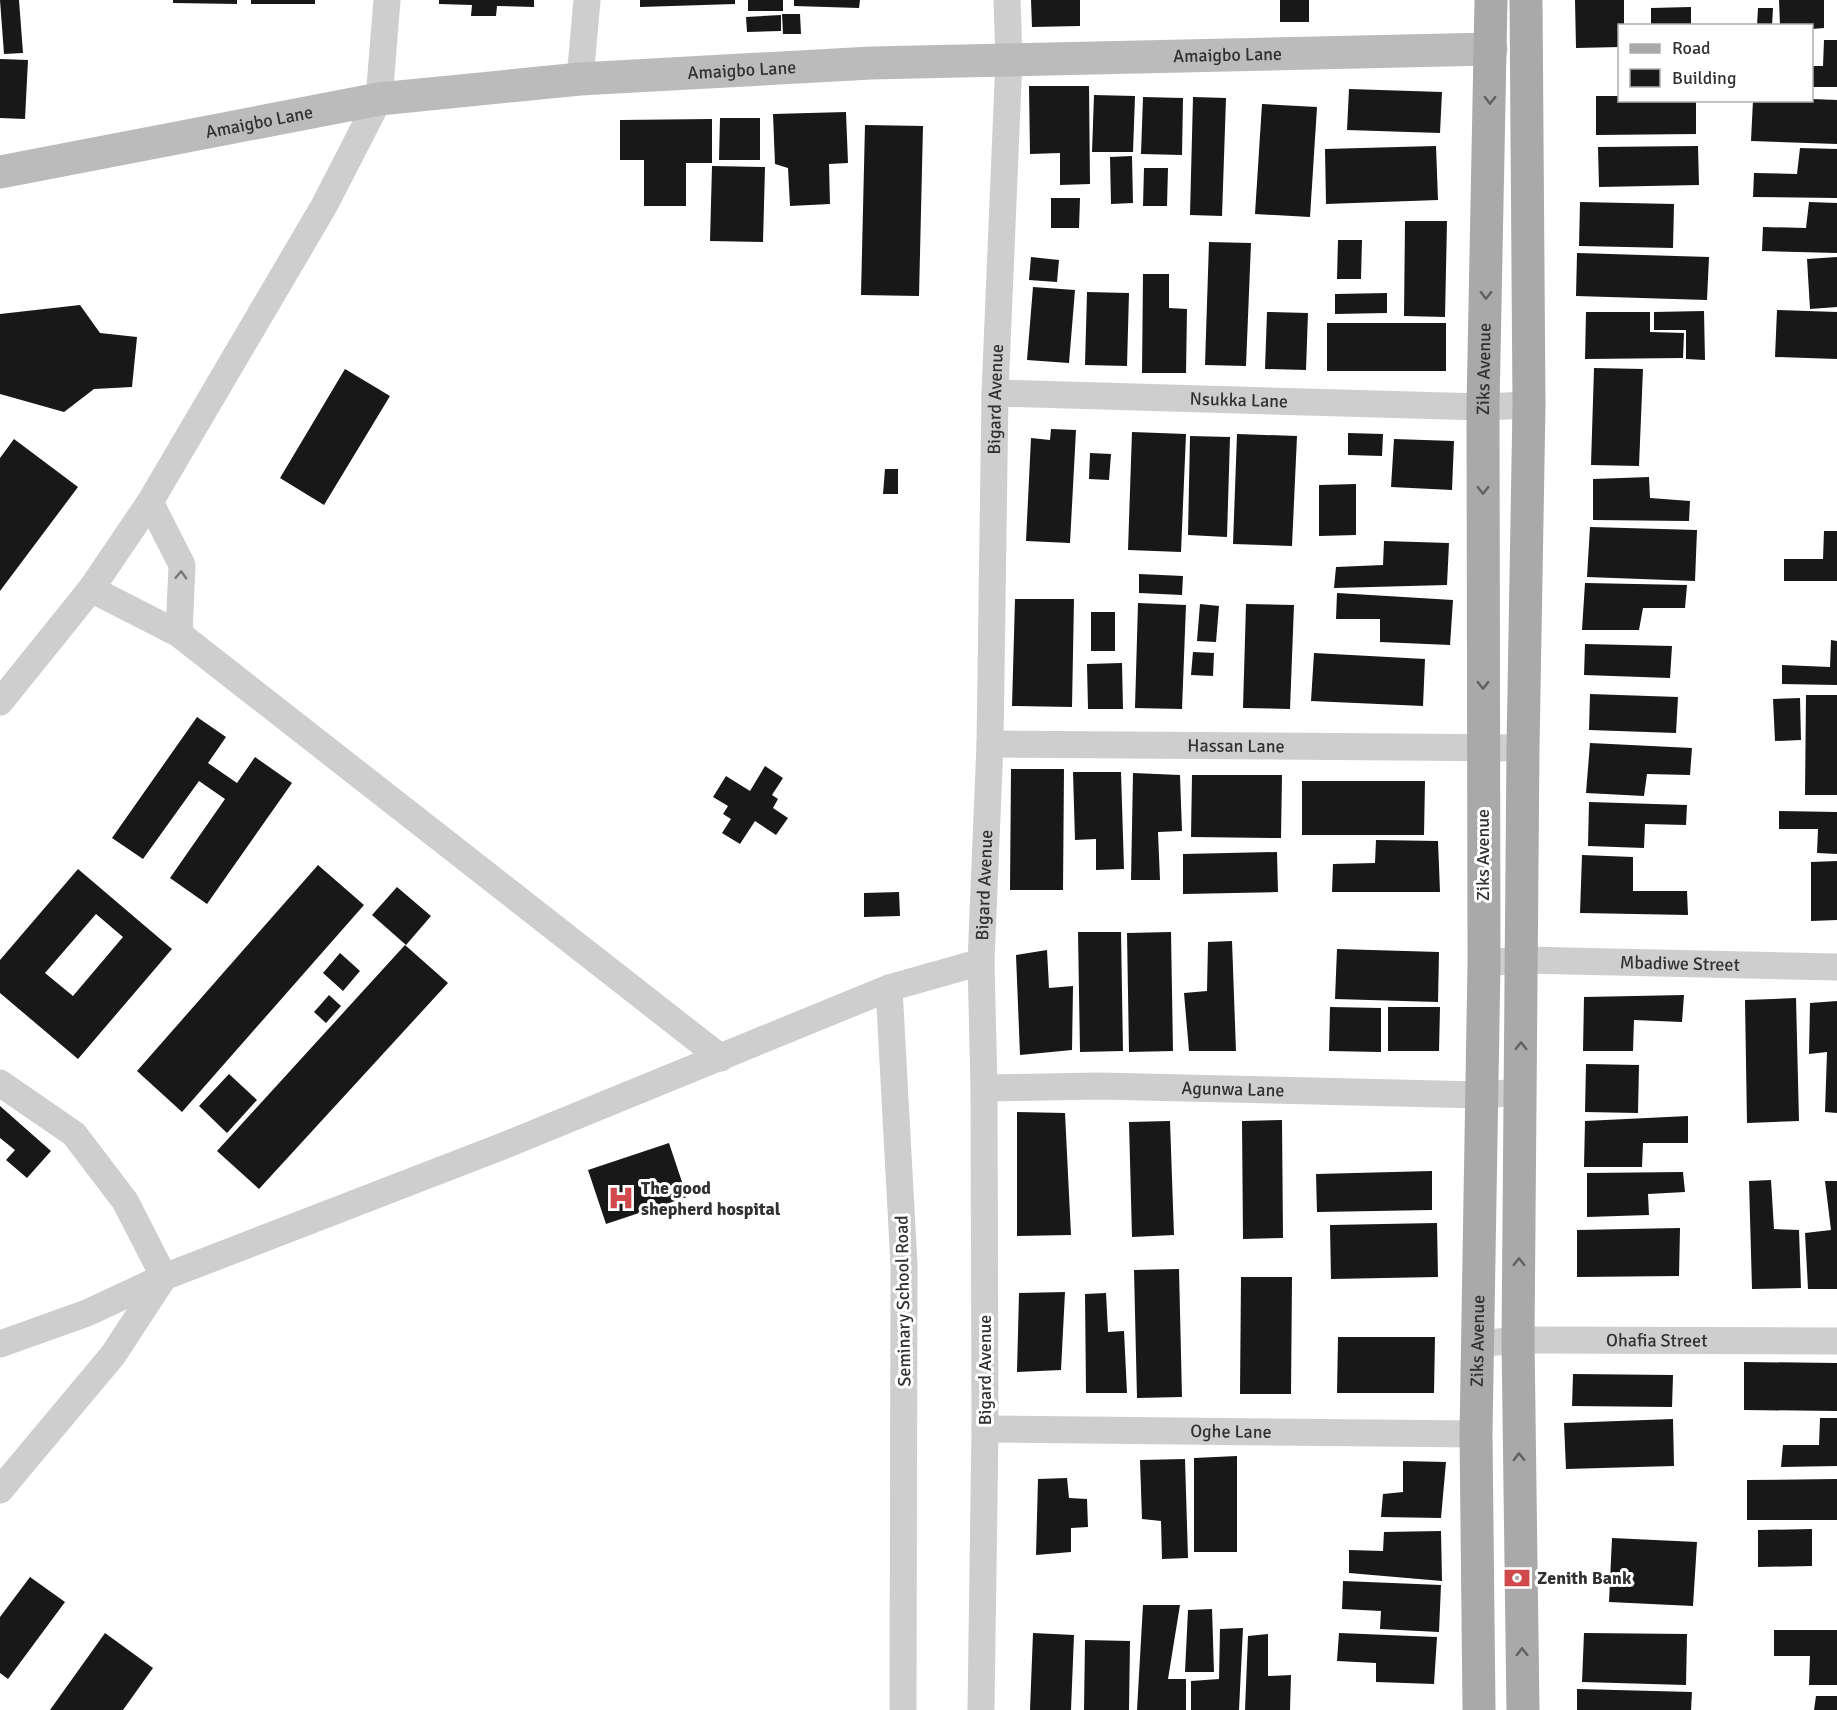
<svg xmlns="http://www.w3.org/2000/svg" width="1837" height="1710" viewBox="0 0 1837 1710" font-family="Signika,sans-serif">
  <style>
    .building { fill: #181818; fill-rule: evenodd }
    .lines { fill: none; stroke-linecap: round; stroke-linejoin: round }
    .minor { stroke: #cecece; stroke-width: 27 }
    .secondary { stroke: #bbb; stroke-width: 33 }
    .primary { stroke: #a9a9a9; stroke-width: 33 }
    .oneway { stroke: #616161 }
    .oneway2 { stroke: #787878 }
    .labels { text-anchor: middle; stroke-width: 6; stroke-linejoin: round; paint-order: stroke }
    .street-label { font-size: 18px; fill: #313131; stroke: #fff }
    .poi-label { font-size: 18px; font-weight: bold; fill: #313131; stroke: #fff; text-anchor: start }
  </style>
  <rect width="100%" height="100%" fill="#fff"/>
  <!-- building -->
  <g class="building">
    <path d="M 0,0 L 19,0 L 23,53 L 4,54 Z"/>
    <path d="M 173,0 L 237,0 L 237,4 L 173,3 Z"/>
    <rect x="251" y="0" width="64" height="4"/>
    <path d="M 439,0 L 534,0 L 534,7 L 497,6 L 496,16 L 471,16 L 472,5 L 439,4 Z"/>
    <path d="M 640,0 L 735,0 L 735,4 L 640,7 Z"/>
    <rect x="748" y="0" width="35" height="11"/>
    <path d="M 794,0 L 860,0 L 859,8 L 794,6 Z"/>
    <path d="M 1031,0 L 1080,0 L 1080,26 L 1032,27 Z"/>
    <rect x="1280" y="0" width="29" height="22"/>
    <path d="M 1575,0 L 1624,0 L 1624,26 L 1620,26 L 1620,47 L 1576,48 Z"/>
    <path d="M 1779,0 L 1824,0 L 1824,28 L 1812,29 L 1812,26 L 1780,26 Z"/>
    <path d="M 1691,7 L 1691,26 L 1651,26 L 1651,8 Z"/>
    <path d="M 1758,8 L 1773,8 L 1772,26 L 1757,26 Z"/>
    <path d="M 782,14 L 800,14 L 801,34 L 783,34 Z"/>
    <path d="M 781,15 L 781,31 L 747,32 L 746,17 Z"/>
    <path d="M 1824,40 L 1837,40 L 1837,87 L 1812,87 L 1812,66 L 1823,66 Z"/>
    <path d="M 0,59 L 28,60 L 25,119 L 0,118 Z"/>
    <path d="M 1029,86 L 1089,86 L 1090,184 L 1060,185 L 1060,153 L 1030,154 Z"/>
    <path d="M 1349,89 L 1442,92 L 1440,133 L 1347,130 Z"/>
    <path d="M 1094,95 L 1135,96 L 1133,152 L 1092,152 Z"/>
    <path d="M 1596,96 L 1620,96 L 1620,100 L 1696,100 L 1696,134 L 1596,135 Z"/>
    <path d="M 1143,97 L 1183,98 L 1182,155 L 1141,154 Z"/>
    <path d="M 1193,97 L 1226,98 L 1222,216 L 1190,215 Z"/>
    <path d="M 1812,99 L 1837,100 L 1837,144 L 1751,141 L 1753,100 Z"/>
    <path d="M 1262,104 L 1317,107 L 1310,217 L 1255,214 Z"/>
    <path d="M 846,112 L 848,163 L 829,164 L 830,204 L 790,206 L 788,168 L 775,164 L 773,114 Z"/>
    <path d="M 720,118 L 760,118 L 760,160 L 719,160 Z"/>
    <path d="M 712,119 L 712,163 L 686,163 L 686,206 L 644,206 L 644,160 L 620,160 L 620,120 Z"/>
    <path d="M 865,125 L 923,126 L 919,296 L 861,295 Z"/>
    <path d="M 1436,146 L 1438,200 L 1326,204 L 1325,149 Z"/>
    <path d="M 1698,146 L 1699,185 L 1599,187 L 1598,147 Z"/>
    <path d="M 1800,148 L 1837,149 L 1837,198 L 1753,197 L 1754,173 L 1797,174 Z"/>
    <path d="M 1132,156 L 1133,203 L 1111,204 L 1110,157 Z"/>
    <path d="M 712,166 L 765,167 L 763,242 L 710,241 Z"/>
    <path d="M 1144,168 L 1168,168 L 1167,206 L 1143,206 Z"/>
    <path d="M 1051,198 L 1080,198 L 1079,228 L 1051,228 Z"/>
    <path d="M 1580,202 L 1674,204 L 1673,248 L 1579,246 Z"/>
    <path d="M 1809,202 L 1837,203 L 1837,253 L 1762,251 L 1763,227 L 1806,228 Z"/>
    <path d="M 1405,221 L 1447,221 L 1445,317 L 1404,316 Z"/>
    <path d="M 1338,240 L 1362,240 L 1361,279 L 1337,279 Z"/>
    <path d="M 1209,242 L 1251,243 L 1246,366 L 1205,365 Z"/>
    <path d="M 1577,253 L 1709,257 L 1707,300 L 1576,296 Z"/>
    <path d="M 1031,257 L 1059,260 L 1057,282 L 1029,280 Z"/>
    <path d="M 1837,257 L 1837,307 L 1810,309 L 1807,259 Z"/>
    <path d="M 1143,274 L 1169,274 L 1169,308 L 1187,309 L 1186,373 L 1142,373 Z"/>
    <path d="M 1033,287 L 1075,290 L 1069,363 L 1027,360 Z"/>
    <path d="M 1087,292 L 1129,293 L 1127,366 L 1085,365 Z"/>
    <path d="M 1387,293 L 1387,313 L 1335,314 L 1335,294 Z"/>
    <path d="M 80,305 L 100,333 L 137,337 L 132,387 L 94,389 L 64,412 L 0,394 L 0,314 Z"/>
    <path d="M 1777,310 L 1837,312 L 1837,359 L 1775,357 Z"/>
    <path d="M 1704,311 L 1705,360 L 1686,359 L 1686,330 L 1654,330 L 1654,312 Z"/>
    <path d="M 1267,312 L 1308,313 L 1306,370 L 1265,369 Z"/>
    <path d="M 1586,312 L 1650,312 L 1650,332 L 1684,333 L 1683,358 L 1585,359 Z"/>
    <rect x="1327" y="323" width="119" height="48"/>
    <path d="M 1594,368 L 1643,369 L 1639,466 L 1591,465 Z"/>
    <path d="M 345,369 L 390,396 L 324,505 L 280,478 Z"/>
    <path d="M 1051,429 L 1076,430 L 1070,543 L 1026,541 L 1031,438 L 1050,440 Z"/>
    <path d="M 1132,432 L 1186,434 L 1181,552 L 1128,550 Z"/>
    <path d="M 1348,433 L 1383,434 L 1382,456 L 1348,455 Z"/>
    <path d="M 1237,434 L 1297,436 L 1292,546 L 1233,544 Z"/>
    <path d="M 1190,436 L 1230,437 L 1227,537 L 1188,535 Z"/>
    <path d="M 14,439 L 78,487 L 0,591 L 0,458 Z"/>
    <path d="M 1394,439 L 1454,441 L 1452,490 L 1391,487 Z"/>
    <path d="M 1090,453 L 1111,454 L 1109,480 L 1089,479 Z"/>
    <path d="M 885,469 L 898,469 L 898,494 L 883,494 Z"/>
    <path d="M 1649,477 L 1650,498 L 1690,501 L 1689,521 L 1593,520 L 1593,479 Z"/>
    <path d="M 1356,484 L 1356,535 L 1319,536 L 1319,485 Z"/>
    <path d="M 1590,527 L 1697,530 L 1695,581 L 1587,577 Z"/>
    <path d="M 1824,531 L 1837,531 L 1837,581 L 1784,581 L 1784,559 L 1823,559 Z"/>
    <path d="M 1384,541 L 1449,543 L 1447,585 L 1334,588 L 1336,567 L 1383,565 Z"/>
    <path d="M 1139,574 L 1183,576 L 1182,595 L 1139,593 Z"/>
    <path d="M 1585,583 L 1687,585 L 1685,608 L 1643,608 L 1639,630 L 1582,630 Z"/>
    <path d="M 1337,593 L 1453,600 L 1450,645 L 1380,642 L 1380,619 L 1336,619 Z"/>
    <path d="M 1015,599 L 1074,599 L 1072,707 L 1012,706 Z"/>
    <path d="M 1138,603 L 1186,605 L 1182,709 L 1135,708 Z"/>
    <path d="M 1200,604 L 1219,606 L 1216,642 L 1197,641 Z"/>
    <path d="M 1246,604 L 1294,605 L 1290,709 L 1243,708 Z"/>
    <rect x="1091" y="612" width="24" height="39"/>
    <path d="M 1831,640 L 1837,641 L 1837,685 L 1782,684 L 1782,665 L 1830,667 Z"/>
    <path d="M 1585,644 L 1672,646 L 1670,678 L 1584,675 Z"/>
    <path d="M 1193,652 L 1214,653 L 1213,676 L 1191,675 Z"/>
    <path d="M 1314,653 L 1425,659 L 1423,706 L 1311,701 Z"/>
    <path d="M 1122,663 L 1123,709 L 1088,709 L 1087,664 Z"/>
    <path d="M 1590,694 L 1678,697 L 1676,733 L 1589,730 Z"/>
    <path d="M 1806,695 L 1837,695 L 1837,795 L 1805,795 Z"/>
    <path d="M 1800,698 L 1801,740 L 1775,741 L 1773,699 Z"/>
    <path d="M 197,717 L 226,737 L 208,763 L 237,783 L 255,757 L 292,783 L 207,904 L 170,878 L 225,799 L 199,781 L 143,859 L 112,838 Z"/>
    <path d="M 1590,743 L 1692,748 L 1690,775 L 1647,774 L 1644,796 L 1586,793 Z"/>
    <path d="M 765,766 L 783,778 L 772,795 L 778,799 L 773,808 L 788,818 L 776,835 L 755,821 L 740,844 L 722,833 L 731,819 L 723,814 L 728,806 L 713,797 L 726,776 L 750,791 Z"/>
    <path d="M 1011,769 L 1064,769 L 1063,890 L 1010,890 Z"/>
    <path d="M 1073,772 L 1121,772 L 1124,869 L 1096,870 L 1096,839 L 1075,840 Z"/>
    <path d="M 1133,773 L 1180,775 L 1182,831 L 1158,832 L 1160,880 L 1131,880 Z"/>
    <path d="M 1192,775 L 1282,775 L 1281,838 L 1191,837 Z"/>
    <path d="M 1302,781 L 1425,781 L 1424,835 L 1302,835 Z"/>
    <path d="M 1589,802 L 1687,805 L 1686,825 L 1645,824 L 1644,848 L 1588,846 Z"/>
    <path d="M 1779,811 L 1837,812 L 1837,854 L 1817,853 L 1818,829 L 1779,829 Z"/>
    <path d="M 1376,840 L 1438,841 L 1440,892 L 1332,892 L 1333,864 L 1375,863 Z"/>
    <path d="M 1277,852 L 1278,892 L 1183,894 L 1183,854 Z"/>
    <path d="M 1582,855 L 1633,857 L 1633,891 L 1687,891 L 1688,915 L 1580,913 Z"/>
    <path d="M 1837,861 L 1837,920 L 1811,921 L 1811,862 Z"/>
    <path d="M 318,865 L 364,905 L 182,1112 L 137,1071 Z"/>
    <path d="M 78,869 L 172,949 L 78,1059 L 0,993 L 0,960 ZM 96,914 L 123,937 L 73,996 L 45,973 Z"/>
    <path d="M 397,887 L 431,916 L 406,945 L 372,915 Z"/>
    <path d="M 899,892 L 900,916 L 864,917 L 864,893 Z"/>
    <path d="M 1078,932 L 1121,932 L 1123,1051 L 1080,1052 Z"/>
    <path d="M 1171,932 L 1173,1051 L 1129,1052 L 1127,933 Z"/>
    <path d="M 1232,941 L 1236,1051 L 1189,1051 L 1184,993 L 1207,991 L 1208,942 Z"/>
    <path d="M 405,945 L 448,983 L 259,1189 L 217,1151 Z"/>
    <path d="M 1337,949 L 1439,952 L 1438,1002 L 1335,999 Z"/>
    <path d="M 1047,950 L 1049,988 L 1073,986 L 1072,1050 L 1020,1055 L 1016,955 Z"/>
    <path d="M 340,953 L 360,971 L 343,991 L 323,973 Z"/>
    <path d="M 329,995 L 341,1006 L 326,1023 L 314,1012 Z"/>
    <path d="M 1684,995 L 1682,1022 L 1634,1020 L 1633,1051 L 1583,1051 L 1584,997 Z"/>
    <path d="M 1796,998 L 1799,1121 L 1747,1123 L 1745,1000 Z"/>
    <path d="M 1837,1001 L 1837,1113 L 1825,1112 L 1827,1052 L 1809,1054 L 1810,1003 Z"/>
    <path d="M 1330,1007 L 1381,1008 L 1381,1052 L 1329,1051 Z"/>
    <path d="M 1388,1007 L 1440,1007 L 1439,1051 L 1388,1051 Z"/>
    <path d="M 1586,1064 L 1639,1065 L 1638,1113 L 1585,1112 Z"/>
    <path d="M 229,1074 L 257,1100 L 227,1133 L 199,1106 Z"/>
    <path d="M 0,1106 L 51,1151 L 27,1178 L 6,1160 L 15,1150 L 0,1138 Z"/>
    <path d="M 1017,1112 L 1065,1113 L 1071,1235 L 1017,1236 Z"/>
    <path d="M 1688,1116 L 1688,1143 L 1643,1143 L 1642,1167 L 1584,1167 L 1585,1121 Z"/>
    <path d="M 1282,1120 L 1283,1238 L 1243,1239 L 1242,1121 Z"/>
    <path d="M 1170,1121 L 1174,1235 L 1132,1237 L 1129,1122 Z"/>
    <path d="M 669,1143 L 687,1197 L 606,1224 L 588,1170 Z"/>
    <path d="M 1432,1171 L 1432,1210 L 1317,1212 L 1316,1174 Z"/>
    <path d="M 1683,1172 L 1685,1192 L 1648,1194 L 1649,1215 L 1587,1217 L 1587,1173 Z"/>
    <path d="M 1771,1180 L 1774,1229 L 1799,1230 L 1801,1288 L 1752,1289 L 1749,1181 Z"/>
    <path d="M 1825,1181 L 1837,1181 L 1837,1289 L 1808,1289 L 1805,1233 L 1831,1230 Z"/>
    <path d="M 1437,1223 L 1438,1277 L 1331,1279 L 1330,1225 Z"/>
    <path d="M 1680,1228 L 1679,1276 L 1577,1277 L 1577,1230 Z"/>
    <path d="M 1179,1269 L 1182,1397 L 1137,1398 L 1134,1270 Z"/>
    <path d="M 1241,1277 L 1292,1277 L 1291,1394 L 1240,1394 Z"/>
    <path d="M 1065,1292 L 1061,1370 L 1017,1372 L 1019,1293 Z"/>
    <path d="M 1106,1293 L 1108,1332 L 1124,1331 L 1127,1393 L 1086,1393 L 1085,1294 Z"/>
    <path d="M 1338,1337 L 1435,1337 L 1434,1393 L 1337,1393 Z"/>
    <path d="M 1744,1362 L 1837,1363 L 1837,1411 L 1744,1410 Z"/>
    <path d="M 1573,1374 L 1673,1375 L 1672,1407 L 1572,1406 Z"/>
    <path d="M 1820,1418 L 1837,1418 L 1837,1466 L 1781,1467 L 1783,1445 L 1819,1445 Z"/>
    <path d="M 1673,1419 L 1674,1466 L 1566,1469 L 1564,1423 Z"/>
    <path d="M 1237,1456 L 1237,1552 L 1194,1552 L 1194,1458 Z"/>
    <path d="M 1185,1459 L 1188,1558 L 1162,1559 L 1161,1521 L 1142,1519 L 1140,1460 Z"/>
    <path d="M 1403,1461 L 1446,1462 L 1441,1518 L 1381,1517 L 1383,1494 L 1403,1492 Z"/>
    <path d="M 1067,1478 L 1069,1498 L 1087,1499 L 1088,1527 L 1071,1528 L 1071,1552 L 1036,1555 L 1038,1479 Z"/>
    <path d="M 1837,1479 L 1837,1520 L 1747,1520 L 1747,1480 Z"/>
    <path d="M 1812,1529 L 1812,1566 L 1758,1567 L 1758,1530 Z"/>
    <path d="M 1441,1531 L 1442,1581 L 1349,1573 L 1349,1550 L 1383,1551 L 1384,1532 Z"/>
    <path d="M 1612,1538 L 1697,1542 L 1693,1606 L 1609,1602 Z"/>
    <path d="M 30,1577 L 65,1602 L 8,1679 L 0,1673 L 0,1617 Z"/>
    <path d="M 1343,1581 L 1441,1585 L 1439,1632 L 1380,1629 L 1381,1611 L 1342,1609 Z"/>
    <path d="M 1143,1605 L 1180,1605 L 1168,1679 L 1186,1679 L 1186,1710 L 1137,1710 Z"/>
    <path d="M 1212,1609 L 1214,1672 L 1185,1672 L 1188,1610 Z"/>
    <path d="M 1243,1628 L 1239,1710 L 1191,1710 L 1191,1681 L 1219,1679 L 1220,1629 Z"/>
    <path d="M 1774,1630 L 1837,1630 L 1837,1685 L 1809,1685 L 1810,1656 L 1774,1656 Z"/>
    <path d="M 105,1633 L 153,1668 L 123,1710 L 50,1710 Z"/>
    <path d="M 1033,1633 L 1074,1635 L 1071,1710 L 1030,1710 Z"/>
    <path d="M 1339,1633 L 1437,1637 L 1434,1684 L 1376,1682 L 1376,1663 L 1337,1661 Z"/>
    <path d="M 1584,1633 L 1687,1634 L 1686,1685 L 1582,1682 Z"/>
    <path d="M 1268,1634 L 1268,1676 L 1291,1675 L 1290,1710 L 1245,1710 L 1248,1636 Z"/>
    <path d="M 1085,1640 L 1130,1641 L 1129,1710 L 1084,1710 Z"/>
    <path d="M 1577,1689 L 1692,1692 L 1691,1710 L 1577,1710 Z"/>
    <path d="M 1816,1696 L 1837,1696 L 1837,1710 L 1814,1710 Z"/>
  </g>
  <g class="lines">
    <!-- minor -->
    <g class="minor">
      <path d="M 580,79 L 587,0"/>
      <path id="s1" d="M 995,393 L 1483,407 L 1529,405"/>
      <path d="M 150,502 L 182,565 L 179,634"/>
      <path d="M 91,589 L 179,634 L 721,1058"/>
      <path d="M 0,702 L 91,589 L 150,502 L 324,206 L 379,99 L 387,0"/>
      <path id="s2" d="M 990,744 L 1523,748"/>
      <path id="s3" d="M 1484,963 L 1522,960 L 1837,967"/>
      <path d="M 0,1083 L 74,1134 L 125,1201 L 164,1277 L 113,1355 L 0,1490"/>
      <path id="s4" d="M 984,1088 L 1100,1086 L 1481,1095 L 1520,1092"/>
      <path d="M 0,1344 L 87,1313 L 164,1277 L 508,1144 L 889,988"/>
      <path id="s5" d="M 1477,1344 L 1518,1340 L 1837,1341"/>
      <path id="s6" d="M 985,1429 L 1476,1434"/>
      <path d="M 903,1710 L 904,1265 L 889,988 L 981,962"/>
      <path id="s7" d="M 981,1710 L 985,1429 L 984,1088 L 981,962 L 990,744 L 995,393 L 1009,59 L 1007,0"/>
    </g>
    <!-- secondary -->
    <path class="secondary" id="s8" d="M 0,172 L 379,99 L 580,79 L 871,63 L 1491,49"/>
    <!-- primary -->
    <g class="primary">
      <path id="s9" d="M 1479,1710 L 1476,1434 L 1484,963 L 1483,407 L 1491,0"/>
      <path d="M 1523,1710 L 1518,1340 L 1523,748 L 1529,405 L 1526,0"/>
    </g>
  </g>
  <!-- one-way arrows -->
  <defs><path id="oneway-chevron" d="M-2-3.5L2.5 0L-2 3.5" fill="none" stroke-width="1.6" stroke-linecap="round" stroke-linejoin="round" transform="scale(1.5)"/></defs>
  <g class="oneway">
    <use href="#oneway-chevron" transform="translate(1490 100) rotate(91)"/>
    <use href="#oneway-chevron" transform="translate(1486 295) rotate(91)"/>
    <use href="#oneway-chevron" transform="translate(1483 490) rotate(90)"/>
    <use href="#oneway-chevron" transform="translate(1483 685) rotate(90)"/>
    <use href="#oneway-chevron" transform="translate(1521 1046) rotate(-89)"/>
    <use href="#oneway-chevron" transform="translate(1519 1262) rotate(-90)"/>
    <use href="#oneway-chevron" transform="translate(1519 1457) rotate(-91)"/>
    <use href="#oneway-chevron" transform="translate(1522 1652) rotate(-91)"/>
  </g>
  <use class="oneway2" href="#oneway-chevron" transform="translate(181 575) rotate(-88)"/>
  <!-- icons -->
  <defs>
    <g id="hospital-bare" transform="scale(2.07)"><path d="M-5-5h3v3.5h4V-5h3V5h-3V1.5h-4V5h-3Z" fill="#d04a4d" stroke="#fff" stroke-width="2.5" paint-order="stroke"/></g>
    <g id="bank-bare" transform="scale(2.07)"><path d="M-6-4H6V4H-6ZM0-2.3a2.3 2.3 0 1 0 0 4.6a2.3 2.3 0 1 0 0-4.6Z" fill="#d04a4d" stroke="#fff" stroke-width="2.5" paint-order="stroke"/></g>
  </defs>
  <g fill-rule="evenodd">
    <use href="#hospital-bare" x="621" y="1198"/>
    <use href="#bank-bare" x="1517" y="1578"/>
  </g>
  <g class="labels">
    <!-- street labels -->
    <g class="street-label">
      <text dy="6" stroke="none"><textPath href="#s8" startOffset="1236">Amaigbo Lane</textPath></text>
      <text dy="6" stroke="none"><textPath href="#s8" startOffset="750">Amaigbo Lane</textPath></text>
      <text dy="6" stroke="none"><textPath href="#s8" startOffset="264">Amaigbo Lane</textPath></text>
      <text dy="6" stroke="none"><textPath href="#s9" startOffset="1341">Ziks Avenue</textPath></text>
      <text dy="6" stroke="none"><textPath href="#s7" startOffset="1311">Bigard Avenue</textPath></text>
      <text dy="6" stroke="none"><textPath href="#s1" startOffset="244">Nsukka Lane</textPath></text>
      <text dy="6" stroke="none"><textPath href="#s2" startOffset="246">Hassan Lane</textPath></text>
      <text transform="translate(1483 855) rotate(-90)" y="6">Ziks Avenue</text>
      <text dy="6" stroke="none"><textPath href="#s7" startOffset="825">Bigard Avenue</textPath></text>
      <text dy="6" stroke="none"><textPath href="#s3" startOffset="196">Mbadiwe Street</textPath></text>
      <text dy="6" stroke="none"><textPath href="#s4" startOffset="249">Agunwa Lane</textPath></text>
      <text transform="translate(903 1301) rotate(-91)" y="6">Seminary School Road</text>
      <text dy="6" stroke="none"><textPath href="#s5" startOffset="180">Ohafia Street</textPath></text>
      <text dy="6" stroke="none"><textPath href="#s9" startOffset="369">Ziks Avenue</textPath></text>
      <text transform="translate(985 1370) rotate(-90)" y="6">Bigard Avenue</text>
      <text dy="6" stroke="none"><textPath href="#s6" startOffset="246">Oghe Lane</textPath></text>
    </g>
    <!-- poi labels -->
    <g class="poi-label">
      <text x="641" y="1194">The good<tspan x="641" dy="21">shepherd hospital</tspan></text>
      <text x="1537" y="1584">Zenith Bank</text>
    </g>
  </g>
  <!-- legend -->
  <rect x="1618" y="24" width="195" height="78" fill="#ffffff" stroke="#adadad" stroke-width="1.5"/>
  <rect x="1630" y="44" width="30" height="9" fill="#a9a9a9" stroke="#adadad" stroke-width="1.5"/>
  <text x="1672" y="54" font-size="18" fill="#313131">Road</text>
  <rect x="1630" y="69" width="30" height="18" fill="#181818" stroke="#adadad" stroke-width="1.5"/>
  <text x="1672" y="84" font-size="18" fill="#313131">Building</text>
</svg>
